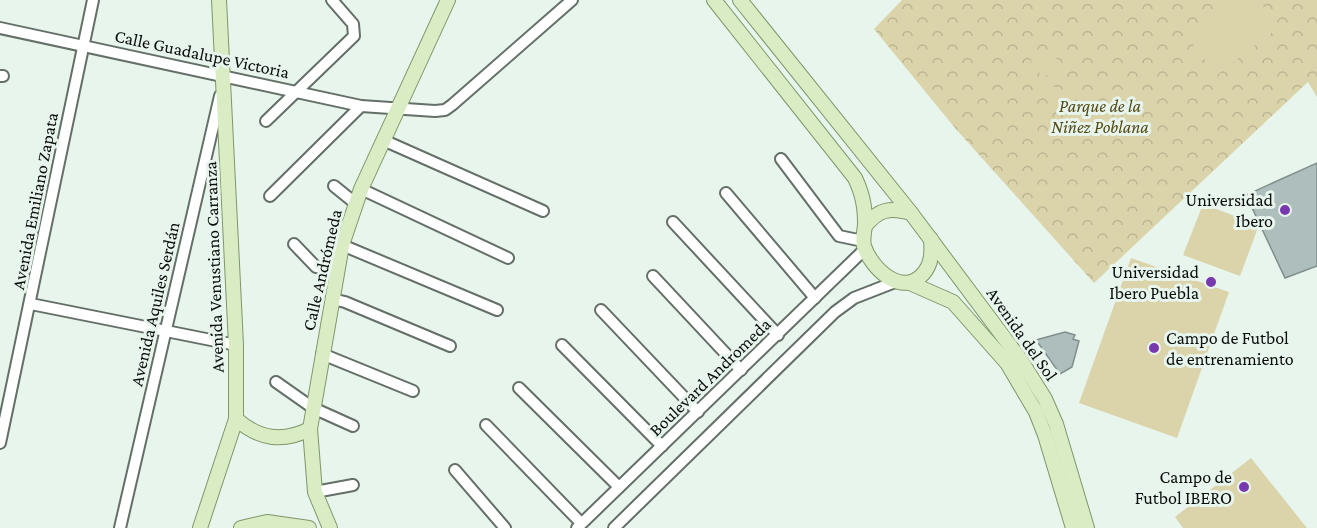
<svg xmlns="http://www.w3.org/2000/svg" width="1317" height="528" viewBox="0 0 1317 528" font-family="'Crimson Pro',serif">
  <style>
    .park { fill: url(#park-crowns) }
    .pitch { fill: #dbd4ab }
    .building { fill: #aebebc; stroke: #808f8d; stroke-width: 1.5 }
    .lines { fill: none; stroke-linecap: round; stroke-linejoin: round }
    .minor-casing { stroke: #646f68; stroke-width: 14 }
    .major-casing { stroke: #80966a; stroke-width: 16 }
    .minor { stroke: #fff; stroke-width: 10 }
    .major { stroke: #d9ecc4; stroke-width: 14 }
    .poi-dot { fill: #7839af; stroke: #e8f5ed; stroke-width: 2 }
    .labels { text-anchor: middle; stroke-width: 6; stroke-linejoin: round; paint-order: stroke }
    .street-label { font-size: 18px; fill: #090d0b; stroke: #e8f5ed }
    .park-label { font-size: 18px; font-style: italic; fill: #524917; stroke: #e8f5ed }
    .poi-label { font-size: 18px; fill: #090d0b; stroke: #e8f5ed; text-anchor: end }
  </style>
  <defs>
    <pattern id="park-crowns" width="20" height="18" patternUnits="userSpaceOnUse" patternTransform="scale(1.5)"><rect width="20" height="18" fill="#dbd4ab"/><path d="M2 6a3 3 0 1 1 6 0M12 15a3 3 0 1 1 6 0" fill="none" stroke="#bbb592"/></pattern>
  </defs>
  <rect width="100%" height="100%" fill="#e8f5ed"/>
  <!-- park -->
  <path class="park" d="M 902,0 L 1317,0 L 1317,97 L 1308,82 L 1094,283 L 955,128 L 874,29 Z"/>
  <!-- pitch -->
  <g class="pitch">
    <path d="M 1234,0 L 1258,0 L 1279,27 L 1217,75 L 1187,37 Z"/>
    <path d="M 1030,53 L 1058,59 L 1057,78 L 1033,71 Z"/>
    <path d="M 1046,84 L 1077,95 L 1070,110 L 1043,92 Z"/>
    <path d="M 1203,204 L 1259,225 L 1240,276 L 1183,255 Z"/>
    <path d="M 1131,258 L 1229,292 L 1177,438 L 1079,403 Z"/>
    <path d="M 1251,458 L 1307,528 L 1183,528 L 1175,517 Z"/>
  </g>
  <!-- building -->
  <g class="building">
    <path d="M 1317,163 L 1317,266 L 1285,278 L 1246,195 Z"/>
    <path d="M 1065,332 L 1075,335 L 1073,339 L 1079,341 L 1072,367 L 1060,374 L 1036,340 Z"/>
  </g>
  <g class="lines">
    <!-- minor casing -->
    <g class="minor-casing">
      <g id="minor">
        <path d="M 0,28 L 361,106 L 435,111 L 445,110 L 452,105 L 572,0"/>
        <path d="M 0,76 L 3,76"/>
        <path d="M 266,121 L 354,36 L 353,24 L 332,0"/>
        <path d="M 383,140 L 543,211"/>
        <path d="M 781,159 L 839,236 L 863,241"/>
        <path d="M 334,186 L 355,203"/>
        <path d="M 361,189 L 508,258"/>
        <path d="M 726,193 L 815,298"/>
        <path d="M 270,196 L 361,106"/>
        <path d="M 673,222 L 778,335"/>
        <path d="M 294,244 L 316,267 L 336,272"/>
        <path d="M 342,245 L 497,310"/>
        <path d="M 653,276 L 741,370"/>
        <path d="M 332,299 L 345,302 L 450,346"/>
        <path d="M 31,304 L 236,345"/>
        <path d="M 601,310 L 698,412"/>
        <path d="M 562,345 L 662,446"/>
        <path d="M 322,354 L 413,391"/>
        <path d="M 276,382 L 313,408 L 353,426"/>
        <path d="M 519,388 L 619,487"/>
        <path d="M 486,425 L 581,523"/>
        <path d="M 0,443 L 93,0"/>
        <path d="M 455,470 L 505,528"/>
        <path d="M 315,492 L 353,485"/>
        <path d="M 120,528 L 220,96"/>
        <path d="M 577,528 L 865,249"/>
        <path d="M 614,528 L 835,312 L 854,298 L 895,282"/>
      </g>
    </g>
    <!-- major casing -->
    <g class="major-casing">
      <g id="major">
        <path d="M 714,0 L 855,178 C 862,193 865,205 865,223 C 865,231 862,238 864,246 C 871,268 902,298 923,274 C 932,264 932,252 931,239"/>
        <path d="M 740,0 L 911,213 L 1020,359 L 1045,399 L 1056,424 L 1087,528"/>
        <path d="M 865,226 C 879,209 890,207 911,213"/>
        <path d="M 910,283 L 953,302 L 1007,363 L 1036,412 L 1045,435 L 1073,528"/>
        <path d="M 236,419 C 259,439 282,443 310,429"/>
        <path d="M 200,528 L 236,419 L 236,345 L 219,0"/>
        <path d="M 241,528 L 267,522 L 309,528"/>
        <path d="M 330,528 L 315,492 L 310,429 L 342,245 L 361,189 L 448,0"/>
      </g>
    </g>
    <!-- minor -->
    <use href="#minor" class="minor"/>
    <!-- major -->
    <use href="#major" class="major"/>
  </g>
  <!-- markers -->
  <g class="poi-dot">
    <circle cx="1285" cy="210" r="6"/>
    <circle cx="1211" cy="282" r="6"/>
    <circle cx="1154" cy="348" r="6"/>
    <circle cx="1244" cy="487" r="6"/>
  </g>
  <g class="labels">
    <!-- street labels -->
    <g class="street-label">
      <text transform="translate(202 54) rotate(12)" y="6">Calle Guadalupe Victoria</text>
      <text transform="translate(35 201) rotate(-79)" y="6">Avenida Emiliano Zapata</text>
      <text transform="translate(214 267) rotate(-92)" y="6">Avenida Venustiano Carranza</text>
      <text transform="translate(322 270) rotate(-77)" y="6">Calle Andrómeda</text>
      <text transform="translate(155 304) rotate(-77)" y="6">Avenida Aquiles Serdán</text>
      <text transform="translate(1022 334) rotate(55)" y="6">Avenida del Sol</text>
      <text transform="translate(710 377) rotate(-44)" y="6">Boulevard Andromeda</text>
    </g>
    <!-- park labels -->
    <g class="park-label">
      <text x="1100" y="112">Parque de la<tspan x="1100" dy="21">Niñez Poblana</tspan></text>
    </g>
    <!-- poi labels -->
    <g class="poi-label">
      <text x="1273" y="206">Universidad<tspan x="1273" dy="21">Ibero</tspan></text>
      <text x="1199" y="278">Universidad<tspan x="1199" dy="21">Ibero Puebla</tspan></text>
      <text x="1166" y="344" text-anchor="start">Campo de Futbol<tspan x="1166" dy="21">de entrenamiento</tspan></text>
      <text x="1232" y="483">Campo de<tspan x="1232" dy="21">Futbol IBERO</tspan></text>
    </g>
  </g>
</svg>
